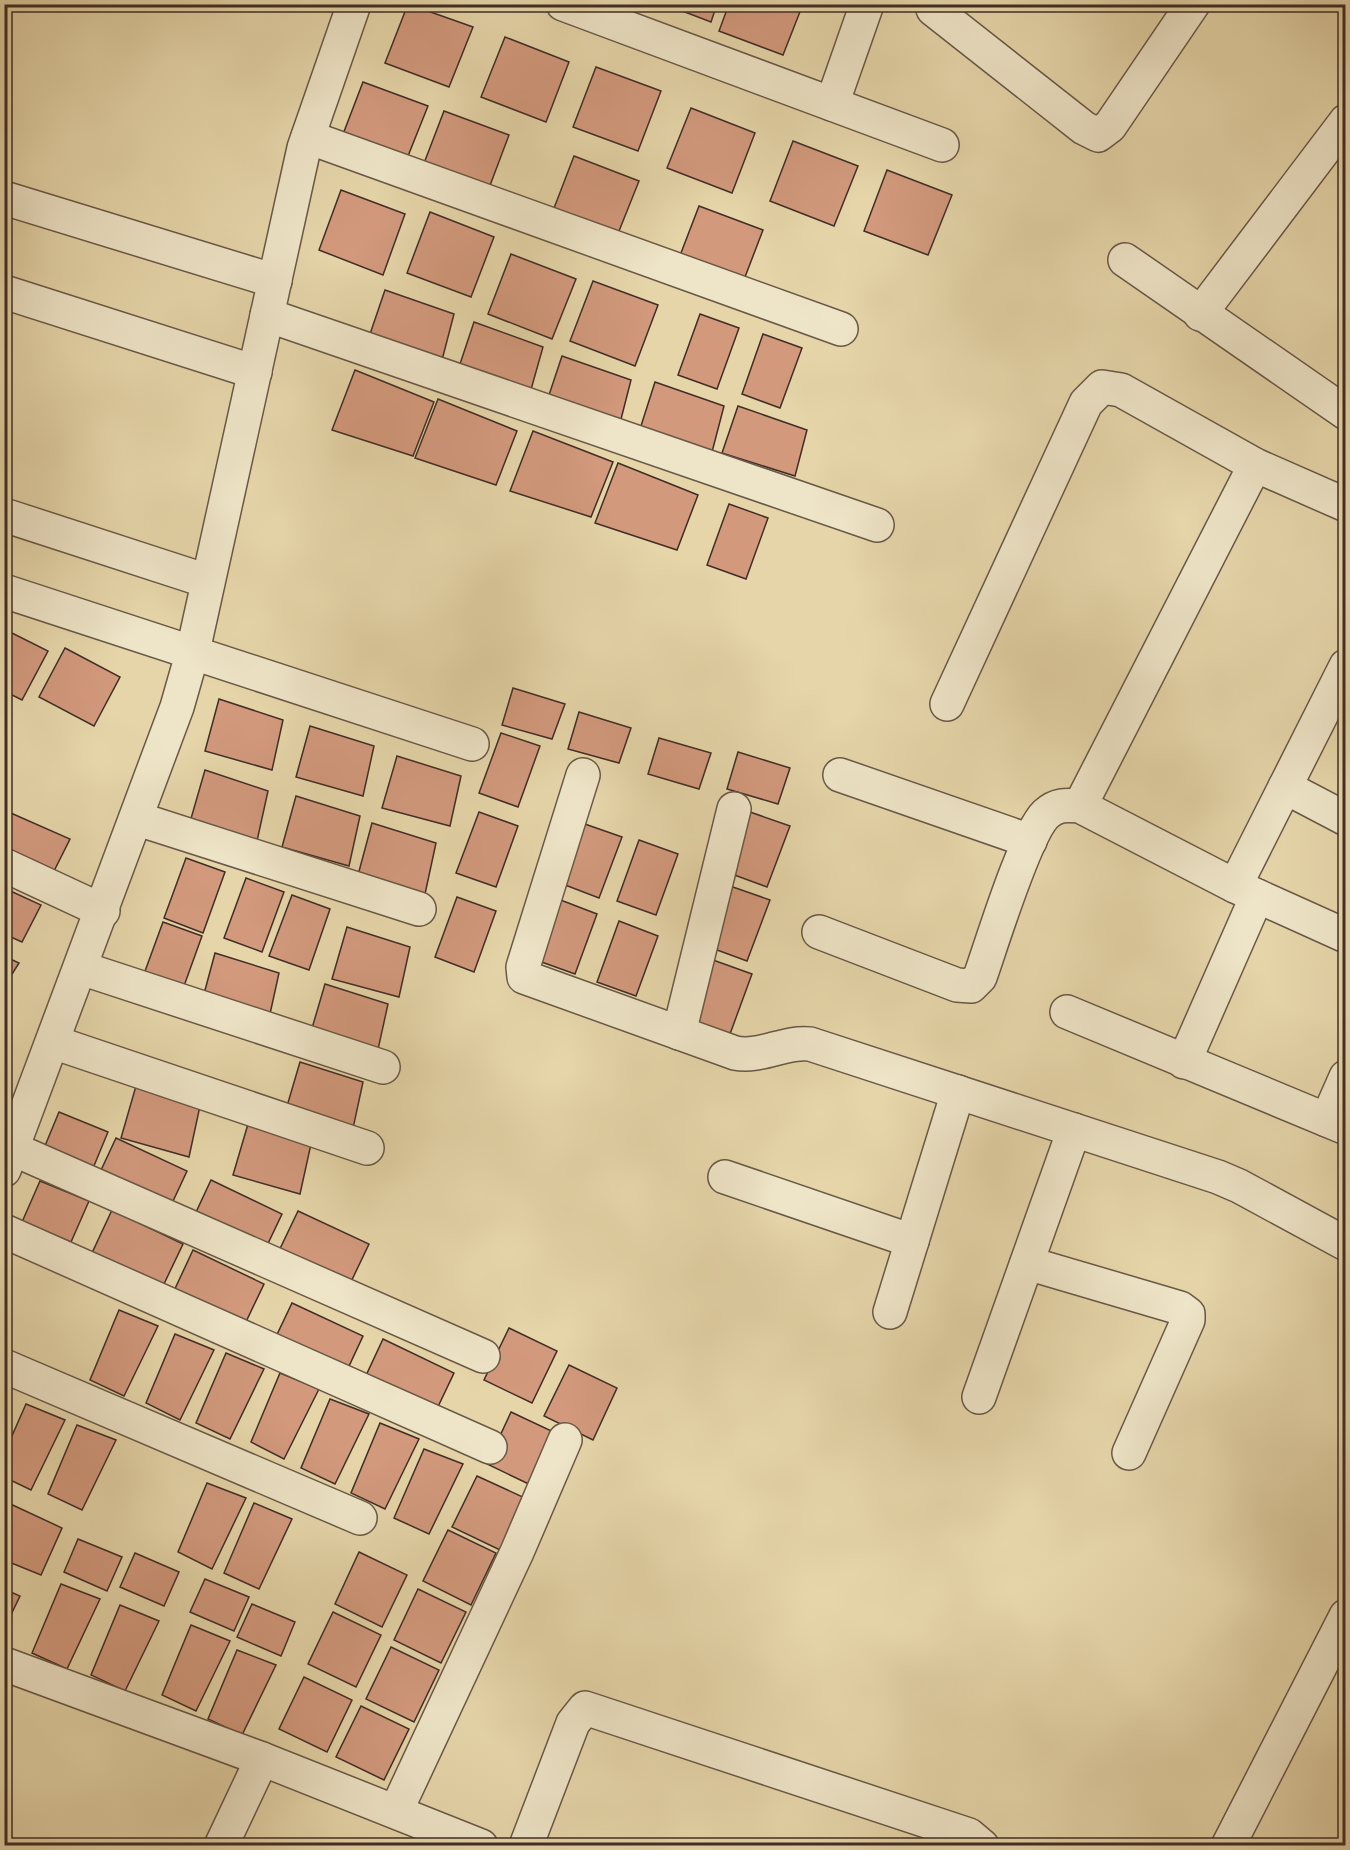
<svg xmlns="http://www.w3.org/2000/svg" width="1350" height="1850" viewBox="0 0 1350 1850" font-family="'IM FELL French Canon',serif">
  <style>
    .building { fill: #d2997d; stroke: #402e25; stroke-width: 1.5 }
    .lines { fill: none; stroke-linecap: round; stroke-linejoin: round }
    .minor-casing { stroke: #695846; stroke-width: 36 }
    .minor { stroke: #eee4c7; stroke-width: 33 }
  </style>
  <rect width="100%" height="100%" fill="#e5d5a9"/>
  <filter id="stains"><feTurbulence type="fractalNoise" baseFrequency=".00333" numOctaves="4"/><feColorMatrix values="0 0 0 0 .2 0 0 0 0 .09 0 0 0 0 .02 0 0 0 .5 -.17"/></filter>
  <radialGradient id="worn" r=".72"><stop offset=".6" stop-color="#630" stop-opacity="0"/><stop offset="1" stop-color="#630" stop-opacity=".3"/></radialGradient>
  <!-- building -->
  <g class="building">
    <path d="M 408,4 L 473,27 L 449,87 L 385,63 Z"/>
    <path d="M 664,4 L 717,4 L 711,22 Z"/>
    <path d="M 729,4 L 803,4 L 783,55 L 719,31 Z"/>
    <path d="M 505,37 L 569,62 L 546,122 L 481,97 Z"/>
    <path d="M 596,67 L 661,91 L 638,151 L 573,127 Z"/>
    <path d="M 363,82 L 428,106 L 404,166 L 340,142 Z"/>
    <path d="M 691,108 L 755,133 L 732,193 L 667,168 Z"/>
    <path d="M 444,111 L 509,135 L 486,196 L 421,171 Z"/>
    <path d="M 793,141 L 858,166 L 834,226 L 770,201 Z"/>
    <path d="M 574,156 L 639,181 L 615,241 L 551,216 Z"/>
    <path d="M 887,170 L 952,195 L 928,255 L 864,231 Z"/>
    <path d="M 341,190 L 405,214 L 383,275 L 319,250 Z"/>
    <path d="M 699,206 L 763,230 L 740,290 L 676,266 Z"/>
    <path d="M 430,212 L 494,237 L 471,297 L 407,273 Z"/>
    <path d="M 511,254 L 576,279 L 552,339 L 488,314 Z"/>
    <path d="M 593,281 L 658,305 L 635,366 L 570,341 Z"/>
    <path d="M 385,290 L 454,314 L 442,360 L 369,337 Z"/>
    <path d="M 700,314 L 739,328 L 717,389 L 678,375 Z"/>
    <path d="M 474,322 L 543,347 L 530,393 L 458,370 Z"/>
    <path d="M 763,334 L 802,348 L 780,408 L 742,394 Z"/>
    <path d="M 562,356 L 631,380 L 619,427 L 546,404 Z"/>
    <path d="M 355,370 L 434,402 L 413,456 L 332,430 Z"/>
    <path d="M 655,382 L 724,406 L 712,452 L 640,429 Z"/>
    <path d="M 438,399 L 517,431 L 496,485 L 415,458 Z"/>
    <path d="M 738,406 L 807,430 L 795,476 L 722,453 Z"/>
    <path d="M 533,431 L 613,462 L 591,517 L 510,491 Z"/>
    <path d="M 618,463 L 698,495 L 677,550 L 595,523 Z"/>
    <path d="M 729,504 L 768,518 L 746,579 L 707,565 Z"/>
    <path d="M 4,629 L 48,651 L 22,700 L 4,691 Z"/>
    <path d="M 65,648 L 120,677 L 94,726 L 39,697 Z"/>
    <path d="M 513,688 L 565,704 L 552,739 L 502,725 Z"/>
    <path d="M 219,699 L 283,720 L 272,770 L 205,751 Z"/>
    <path d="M 579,712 L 631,728 L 619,763 L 568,749 Z"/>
    <path d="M 310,726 L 374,746 L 363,796 L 296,777 Z"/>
    <path d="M 501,733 L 540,746 L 518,807 L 479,793 Z"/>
    <path d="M 659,738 L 711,753 L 699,789 L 648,774 Z"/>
    <path d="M 738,752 L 790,768 L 778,804 L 727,789 Z"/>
    <path d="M 397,756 L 461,776 L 450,826 L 382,808 Z"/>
    <path d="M 205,770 L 268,791 L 257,841 L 190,822 Z"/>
    <path d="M 296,796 L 360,816 L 349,866 L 282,847 Z"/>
    <path d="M 4,810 L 70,839 L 52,875 L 4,854 Z"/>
    <path d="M 479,812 L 518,826 L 496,887 L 456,873 Z"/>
    <path d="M 750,812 L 790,826 L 767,887 L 729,873 Z"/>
    <path d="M 372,823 L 436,843 L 425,894 L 358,875 Z"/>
    <path d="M 582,823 L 622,837 L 599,898 L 560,883 Z"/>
    <path d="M 639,840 L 678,854 L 656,915 L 617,901 Z"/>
    <path d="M 186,858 L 225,872 L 203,933 L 164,918 Z"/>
    <path d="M 246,878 L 284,892 L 262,952 L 224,938 Z"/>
    <path d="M 730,886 L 770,900 L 747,961 L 709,947 Z"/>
    <path d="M 4,888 L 41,905 L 22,942 L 4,934 Z"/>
    <path d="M 292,895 L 330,909 L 309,970 L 269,956 Z"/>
    <path d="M 457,897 L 496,911 L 474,972 L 435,957 Z"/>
    <path d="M 558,899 L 597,914 L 575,974 L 536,960 Z"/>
    <path d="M 619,921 L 658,936 L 636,996 L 597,982 Z"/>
    <path d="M 163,922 L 202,936 L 180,997 L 141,982 Z"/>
    <path d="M 347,927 L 410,947 L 399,997 L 332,979 Z"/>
    <path d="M 215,953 L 279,973 L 268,1023 L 201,1005 Z"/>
    <path d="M 4,956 L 19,963 L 4,987 Z"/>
    <path d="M 713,960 L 752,974 L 730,1034 L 691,1020 Z"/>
    <path d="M 325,984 L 388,1004 L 377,1054 L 310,1035 Z"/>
    <path d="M 300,1062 L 363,1082 L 352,1133 L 285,1113 Z"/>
    <path d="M 136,1086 L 200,1106 L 189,1157 L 121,1138 Z"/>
    <path d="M 59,1112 L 108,1132 L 91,1173 L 42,1153 Z"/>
    <path d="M 248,1124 L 311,1144 L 300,1194 L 233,1175 Z"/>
    <path d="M 116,1138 L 187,1171 L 167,1214 L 96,1181 Z"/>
    <path d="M 211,1180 L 282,1214 L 262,1256 L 191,1223 Z"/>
    <path d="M 40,1181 L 89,1201 L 71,1242 L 22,1222 Z"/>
    <path d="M 112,1210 L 183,1244 L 163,1286 L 92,1253 Z"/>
    <path d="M 298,1211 L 369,1244 L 349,1286 L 278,1253 Z"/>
    <path d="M 193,1250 L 264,1284 L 244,1326 L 173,1293 Z"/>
    <path d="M 292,1303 L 363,1336 L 343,1379 L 272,1345 Z"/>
    <path d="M 119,1310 L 158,1326 L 124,1396 L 90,1380 Z"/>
    <path d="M 509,1328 L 557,1351 L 532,1403 L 484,1380 Z"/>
    <path d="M 175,1334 L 214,1350 L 180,1420 L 146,1403 Z"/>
    <path d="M 383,1339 L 454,1373 L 434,1415 L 363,1382 Z"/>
    <path d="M 226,1353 L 264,1369 L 230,1439 L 196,1423 Z"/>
    <path d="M 569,1365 L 617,1388 L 593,1440 L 544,1416 Z"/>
    <path d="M 280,1373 L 319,1389 L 284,1459 L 251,1442 Z"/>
    <path d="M 330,1399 L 369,1414 L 335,1484 L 301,1468 Z"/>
    <path d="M 26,1404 L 65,1420 L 31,1490 L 4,1477 L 4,1454 Z"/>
    <path d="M 511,1412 L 560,1435 L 535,1487 L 487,1464 Z"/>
    <path d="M 380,1423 L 419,1439 L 385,1509 L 351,1493 Z"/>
    <path d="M 77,1425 L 116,1440 L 82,1510 L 48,1494 Z"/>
    <path d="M 424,1449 L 463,1464 L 429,1534 L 394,1518 Z"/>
    <path d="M 477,1476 L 525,1498 L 500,1550 L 452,1527 Z"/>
    <path d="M 207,1483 L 246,1498 L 212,1569 L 178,1552 Z"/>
    <path d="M 4,1501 L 62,1528 L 41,1575 L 4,1560 Z"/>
    <path d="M 254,1503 L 292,1519 L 259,1589 L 224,1573 Z"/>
    <path d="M 448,1530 L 496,1553 L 471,1605 L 423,1581 Z"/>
    <path d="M 78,1539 L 122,1557 L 107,1591 L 64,1572 Z"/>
    <path d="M 359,1552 L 407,1575 L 382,1627 L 335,1604 Z"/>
    <path d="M 135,1553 L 179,1572 L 164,1606 L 120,1587 Z"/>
    <path d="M 205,1579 L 249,1597 L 234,1631 L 190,1612 Z"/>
    <path d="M 61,1584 L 100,1599 L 67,1669 L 32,1653 Z"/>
    <path d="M 4,1589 L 20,1596 L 4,1629 Z"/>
    <path d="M 418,1589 L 466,1612 L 441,1663 L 394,1640 Z"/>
    <path d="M 252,1604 L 295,1622 L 281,1656 L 237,1637 Z"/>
    <path d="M 120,1605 L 159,1621 L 125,1691 L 91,1675 Z"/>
    <path d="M 333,1612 L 381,1635 L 356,1687 L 308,1664 Z"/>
    <path d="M 191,1625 L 230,1641 L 196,1711 L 162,1695 Z"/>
    <path d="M 391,1647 L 439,1670 L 414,1722 L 366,1699 Z"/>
    <path d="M 237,1650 L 276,1665 L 242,1735 L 208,1719 Z"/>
    <path d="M 304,1677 L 352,1700 L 327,1752 L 279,1729 Z"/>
    <path d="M 361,1706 L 409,1729 L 384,1780 L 336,1757 Z"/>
  </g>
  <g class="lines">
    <!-- minor casing -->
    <g class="minor-casing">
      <g id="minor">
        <path d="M 563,4 L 942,145"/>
        <path d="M 933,9 L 1084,128 L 1098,135 L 1110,126 L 1193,4"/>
        <path d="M 832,104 L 867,4"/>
        <path d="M 308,137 L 841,329"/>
        <path d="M 4,198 L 275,281"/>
        <path d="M 1125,260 L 1346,413"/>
        <path d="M 4,292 L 255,372"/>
        <path d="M 1200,314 L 1346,121"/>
        <path d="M 267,315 L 877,525"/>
        <path d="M 4,515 L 207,581"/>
        <path d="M 4,591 L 472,744"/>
        <path d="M 947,704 L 1086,403 L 1102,387 L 1121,390 L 1255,465 L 1346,505"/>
        <path d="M 583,775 L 523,967 L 524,977 L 735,1053 C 761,1058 785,1041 810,1044 L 1218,1177 L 1239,1186 L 1346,1244"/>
        <path d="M 840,775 L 1030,841"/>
        <path d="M 1285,787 L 1346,819"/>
        <path d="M 1080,806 L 1255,465"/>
        <path d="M 138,819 L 419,909"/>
        <path d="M 4,865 L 103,911"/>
        <path d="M 1235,886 L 1346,666"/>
        <path d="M 819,932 L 957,985 L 971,986 L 980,977 C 992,943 1025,834 1046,814 C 1057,804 1066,805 1080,806 L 1235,886 L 1346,936"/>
        <path d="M 81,968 L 383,1067"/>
        <path d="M 1067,1012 L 1346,1128"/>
        <path d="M 679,1033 L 734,809"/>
        <path d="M 53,1042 L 367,1148"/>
        <path d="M 1184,1062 L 1257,896"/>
        <path d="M 1327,1120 L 1346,1077"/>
        <path d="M 13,1149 L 483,1356"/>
        <path d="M 4,1170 L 177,707 L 193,651 L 304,148 L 354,4"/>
        <path d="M 725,1177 L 912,1241"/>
        <path d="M 4,1231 L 490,1447"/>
        <path d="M 1027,1263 L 1180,1308 L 1188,1314 L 1188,1320 L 1129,1453"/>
        <path d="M 890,1312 L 958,1092"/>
        <path d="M 4,1366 L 360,1518"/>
        <path d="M 979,1397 L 1074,1130"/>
        <path d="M 4,1664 L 262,1759 L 481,1846"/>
        <path d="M 396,1811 L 517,1552 L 565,1440"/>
        <path d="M 221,1846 L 262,1759"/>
        <path d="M 526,1846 L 573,1723 L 585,1708 L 969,1835 L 982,1846"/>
        <path d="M 1228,1846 L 1346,1616"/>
      </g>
    </g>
    <!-- minor -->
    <use href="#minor" class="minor"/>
  </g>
  <!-- margin -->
  <rect width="1350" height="1850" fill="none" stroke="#e5d5a9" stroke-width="24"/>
  <rect x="6" y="6" width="1338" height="1838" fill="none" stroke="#402e25" stroke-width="3"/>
  <rect x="12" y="12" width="1326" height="1826" fill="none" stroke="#402e25" stroke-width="1.5"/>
  <rect width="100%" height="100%" filter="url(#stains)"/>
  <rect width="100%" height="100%" fill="url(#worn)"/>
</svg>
